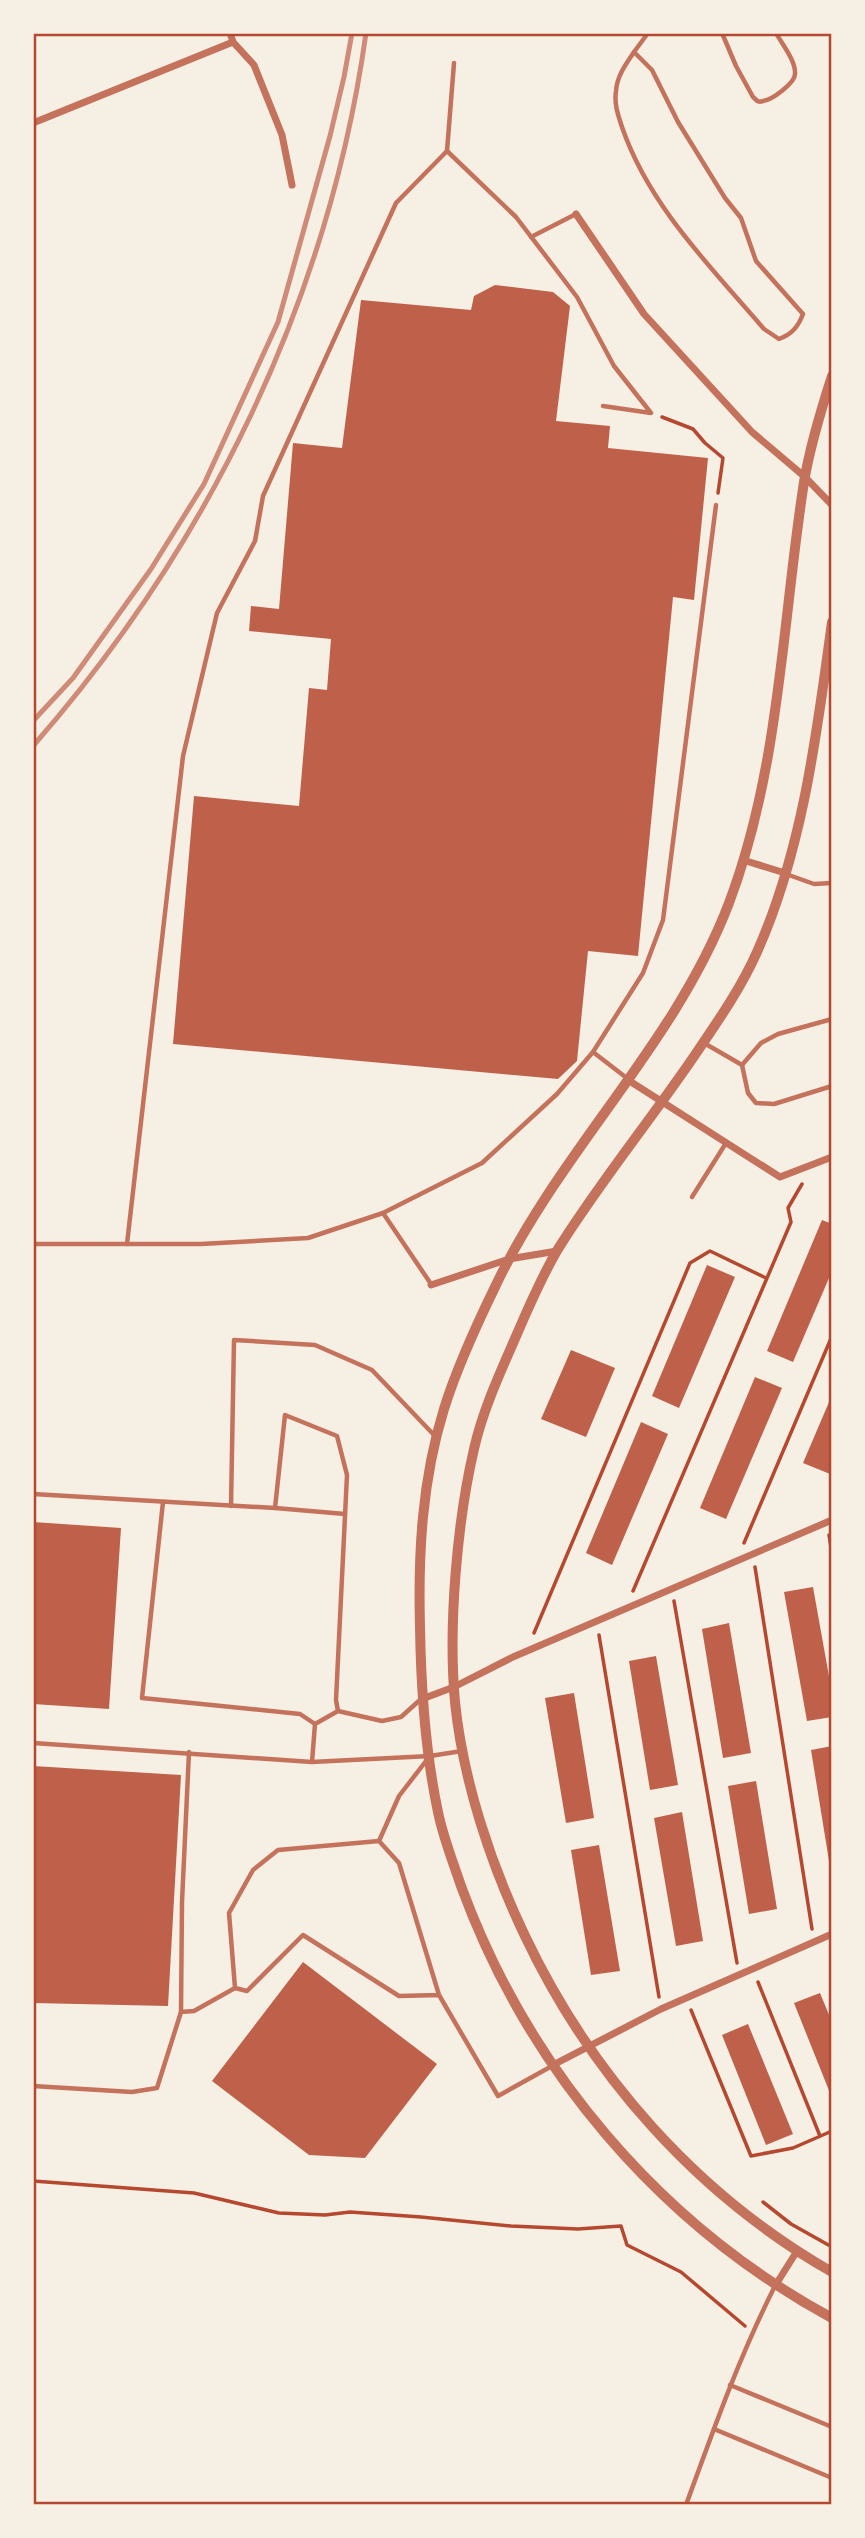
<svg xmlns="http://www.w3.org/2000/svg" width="865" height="2538" viewBox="0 0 865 2538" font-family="'Work Sans',sans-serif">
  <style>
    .building { fill: #bf614a }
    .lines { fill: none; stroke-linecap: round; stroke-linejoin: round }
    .path { stroke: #b5482f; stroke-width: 3.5 }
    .service { stroke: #c5725c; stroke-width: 4.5 }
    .minor { stroke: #c5725c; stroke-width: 7 }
    .tertiary { stroke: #c5725c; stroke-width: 10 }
    .rail { stroke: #cf8b77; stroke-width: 5 }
    .neatline { fill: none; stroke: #b5482f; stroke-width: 2.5 }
  </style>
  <rect width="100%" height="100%" fill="#f6efe4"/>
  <!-- building -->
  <g class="building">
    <path d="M 495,285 L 553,292 L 570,306 L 556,421 L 610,426 L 608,448 L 708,458 L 694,600 L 673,597 L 638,956 L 588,951 L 577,1061 L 558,1079 L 173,1044 L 194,796 L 299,806 L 309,688 L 327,690 L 331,639 L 249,631 L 251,606 L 279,609 L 293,443 L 342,448 L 361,300 L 471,310 L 474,296 Z"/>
    <path d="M 822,1220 L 832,1224 L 832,1271 L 793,1362 L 767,1351 Z"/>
    <path d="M 707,1265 L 735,1277 L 679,1408 L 652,1396 Z"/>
    <path d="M 571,1350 L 615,1368 L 586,1437 L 541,1419 Z"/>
    <path d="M 755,1377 L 782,1388 L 726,1519 L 700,1508 Z"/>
    <path d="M 832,1395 L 832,1470 L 830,1474 L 803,1463 Z"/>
    <path d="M 641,1422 L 668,1434 L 612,1565 L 586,1553 Z"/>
    <path d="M 33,1522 L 121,1528 L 109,1709 L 33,1704 Z"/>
    <path d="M 813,1587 L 832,1693 L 832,1717 L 807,1721 L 784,1592 Z"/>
    <path d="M 729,1623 L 751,1753 L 723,1758 L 702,1629 Z"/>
    <path d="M 656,1656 L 678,1785 L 650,1790 L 629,1661 Z"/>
    <path d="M 574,1693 L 594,1818 L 566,1823 L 545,1698 Z"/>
    <path d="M 832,1746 L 832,1867 L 830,1867 L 811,1750 Z"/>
    <path d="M 33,1766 L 181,1775 L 168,2006 L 33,2003 Z"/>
    <path d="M 756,1781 L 777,1909 L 749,1914 L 728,1786 Z"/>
    <path d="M 682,1812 L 703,1941 L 676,1946 L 654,1818 Z"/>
    <path d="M 599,1845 L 620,1971 L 591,1975 L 571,1850 Z"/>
    <path d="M 303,1962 L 437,2064 L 365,2158 L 309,2155 L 212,2081 Z"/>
    <path d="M 820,1993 L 832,2022 L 832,2098 L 794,2003 Z"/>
    <path d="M 748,2024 L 793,2134 L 766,2145 L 722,2035 Z"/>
  </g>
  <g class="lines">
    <!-- path -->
    <g class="path">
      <path d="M 662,417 L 693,429 L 705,443 L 723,458 L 718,493"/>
      <path d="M 829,1535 L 832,1554"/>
      <path d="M 744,1543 L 832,1336"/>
      <path d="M 755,1567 L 812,1929"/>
      <path d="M 633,1591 L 791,1222 L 788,1208 L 802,1184"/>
      <path d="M 674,1601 L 737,1963"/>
      <path d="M 534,1633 L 690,1263 L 710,1251 L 766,1278"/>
      <path d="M 599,1635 L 659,1997"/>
      <path d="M 758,1982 L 820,2136"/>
      <path d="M 691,2010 L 751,2156 L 793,2148 L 832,2131"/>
      <path d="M 33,2181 L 194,2193 L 279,2213 L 325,2215 L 350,2212 L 421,2217 L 511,2226 L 578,2229 L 621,2226 L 627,2245 L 681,2272 L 745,2326"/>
      <path d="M 763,2202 L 791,2224 L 832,2247"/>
    </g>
    <!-- service -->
    <g class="service">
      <path d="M 722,33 L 736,66 L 753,97 C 757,100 757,103 763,101 C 772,100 795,83 795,74 C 796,61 782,44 776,33"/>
      <path d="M 634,52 L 652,70 L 678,122 L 725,198 L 741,218 L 756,261 L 803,314 C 798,327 792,334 779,339 L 764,329 C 711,267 649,206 622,127 C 618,115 614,104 616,91 C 617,76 626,64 634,52 Z"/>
      <path d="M 634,52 L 648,33"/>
      <path d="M 447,151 L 516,217 L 577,297 L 614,366 L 651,413 L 603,406"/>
      <path d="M 531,237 L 576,214"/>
      <path d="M 786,874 L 814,884 L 832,883"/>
      <path d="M 704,1043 L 742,1065 L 748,1093 L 756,1103 L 774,1104 L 832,1086"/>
      <path d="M 593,1052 L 643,973 L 663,920 L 716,505"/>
      <path d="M 742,1065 L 761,1043 L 778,1034 L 832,1019"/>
      <path d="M 692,1197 L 726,1143"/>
      <path d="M 383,1213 L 431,1284"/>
      <path d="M 33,1244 L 201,1244 L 308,1238 L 383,1213 L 482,1163 L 557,1094 L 593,1052 L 628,1079"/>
      <path d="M 127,1244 L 183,756 L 217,613 L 255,541 L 263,496 L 396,203 L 447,151 L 454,63"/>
      <path d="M 33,1494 L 275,1508 L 285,1415 L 337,1436 L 347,1475 L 336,1700 L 338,1711"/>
      <path d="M 163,1502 L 142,1698 L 300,1714 L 315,1724"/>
      <path d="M 231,1506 L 234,1340 L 315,1345 L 372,1370 L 434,1435"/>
      <path d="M 275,1508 L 345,1514"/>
      <path d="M 33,1743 L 312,1762 L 430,1756 L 462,1751"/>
      <path d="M 312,1762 L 315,1724 L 338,1711 L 382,1721 L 401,1717 L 421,1699"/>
      <path d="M 379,1841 L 399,1796 L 426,1761"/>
      <path d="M 439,1995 L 399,1996 L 303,1935 L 247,1991 L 235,1988 L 229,1913 L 253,1870 L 278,1850 L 379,1841 L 399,1863 L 439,1995 L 498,2096 L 552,2066"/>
      <path d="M 181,2012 L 182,1902 L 189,1752"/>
      <path d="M 33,2086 L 132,2092 L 157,2088 L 181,2012 L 194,2011 L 235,1988"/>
      <path d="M 730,2385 L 832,2427"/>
      <path d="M 714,2429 L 832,2478"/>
      <path d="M 686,2505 C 713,2431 739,2357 775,2286"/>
    </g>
    <!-- minor -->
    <g class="minor">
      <path d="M 230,33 L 233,42 L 254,65 L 282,135 L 292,185"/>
      <path d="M 33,123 L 233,42"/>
      <path d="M 576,214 L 644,314 L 752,432 L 805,477 L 832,505"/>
      <path d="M 743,860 L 785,873"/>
      <path d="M 628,1080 L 780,1177 L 832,1157"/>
      <path d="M 431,1285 L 509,1259 L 557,1251"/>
      <path d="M 422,1699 L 454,1687 L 513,1657 L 832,1520"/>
      <path d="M 553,2065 L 661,2009 L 832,1934"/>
      <path d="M 775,2286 L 797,2251"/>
    </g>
    <!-- tertiary -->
    <g class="tertiary">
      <path d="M 832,376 C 821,410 810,446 804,482 C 782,623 780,768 729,903 C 675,1045 559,1151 495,1287 C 476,1326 457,1367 444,1409 C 422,1480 418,1553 420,1627 C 421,1689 425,1751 438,1812 C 443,1837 453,1862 461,1886 C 528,2069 660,2225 832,2318"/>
      <path d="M 832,622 C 817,732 803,849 757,952 C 742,986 720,1018 699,1049 C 654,1116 601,1180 558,1249 C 542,1276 529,1306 517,1334 C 501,1371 483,1409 474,1449 C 457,1522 448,1627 455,1702 C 463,1781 491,1865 525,1936 C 591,2075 697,2195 832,2272"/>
    </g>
    <!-- rail -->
    <g class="rail">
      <path d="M 33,721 L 73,678 L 151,569 L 204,484 L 278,322 L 330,136 L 344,77 L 352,33"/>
      <path d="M 33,746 C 209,545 329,298 366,33"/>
    </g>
  </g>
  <!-- border -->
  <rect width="865" height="2538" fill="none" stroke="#f6efe4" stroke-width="70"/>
  <rect x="35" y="35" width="795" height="2468" class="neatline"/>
</svg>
